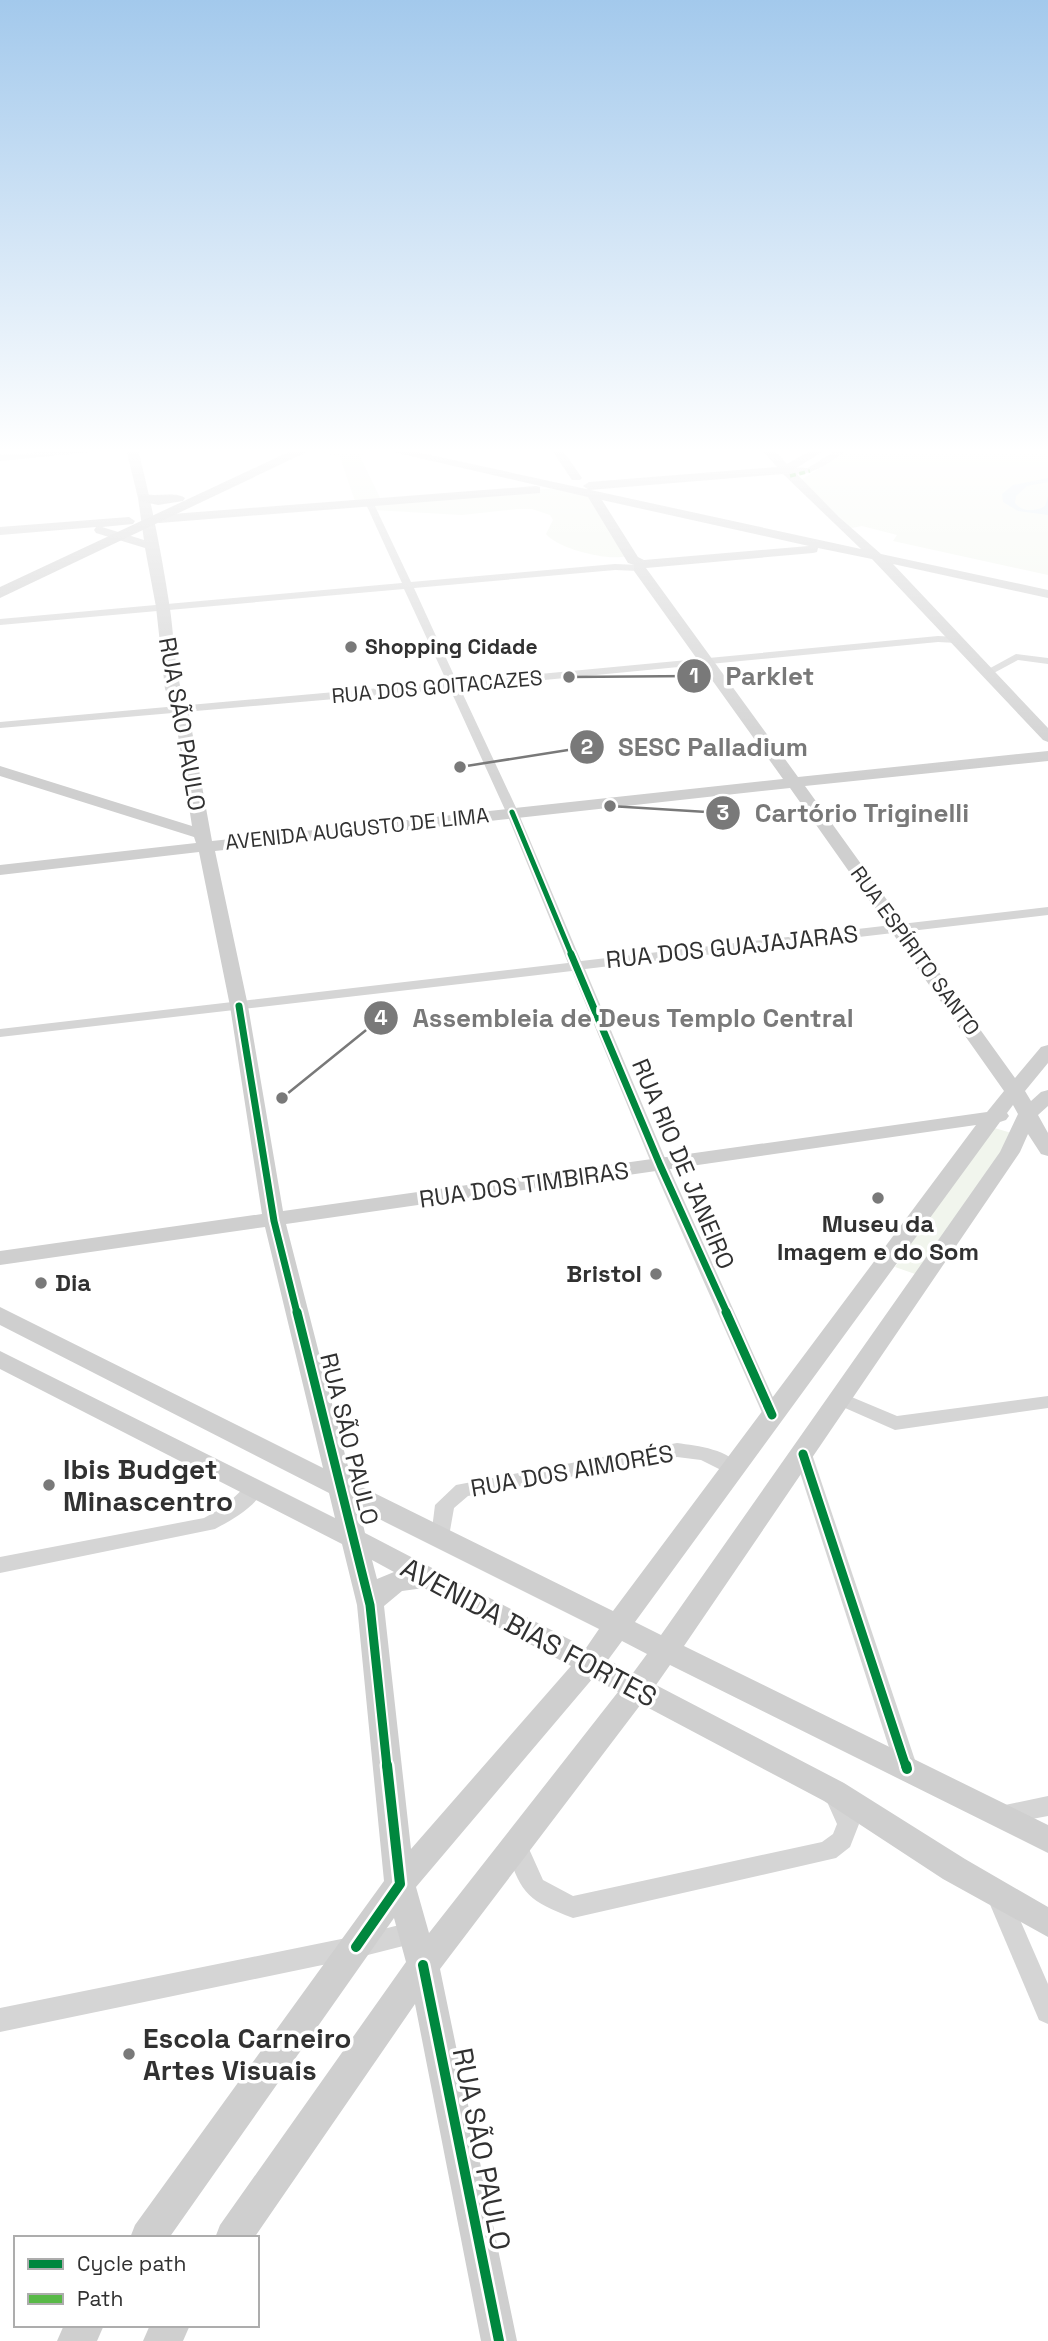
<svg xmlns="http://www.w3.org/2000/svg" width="1048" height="2341" viewBox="0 0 1048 2341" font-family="'Space Grotesk',sans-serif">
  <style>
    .green { fill: #f1f5ed }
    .water { fill: #dce8f2 }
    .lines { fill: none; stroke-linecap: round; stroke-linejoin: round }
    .street { fill: #d5d5d5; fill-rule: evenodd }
    .secondary { fill: #cfcfcf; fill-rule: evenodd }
    .primary { fill: #c9c9c9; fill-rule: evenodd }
    .quiet { stroke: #58b947; stroke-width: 3.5; stroke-dasharray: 6 3.5; stroke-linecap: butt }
    .cycleway-far3-casing { stroke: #fff; stroke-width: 9 }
    .cycleway-far2-casing { stroke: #fff; stroke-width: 11 }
    .cycleway-far1-casing { stroke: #fff; stroke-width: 13 }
    .cycleway-casing { stroke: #fff; stroke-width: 15 }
    .cycleway-far3 { stroke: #00873e; stroke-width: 5 }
    .cycleway-far2 { stroke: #00873e; stroke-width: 7 }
    .cycleway-far1 { stroke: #00873e; stroke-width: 9 }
    .cycleway { stroke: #00873e; stroke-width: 10 }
    .poi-dot { fill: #797979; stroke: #fff; stroke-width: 2.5 }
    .labels { text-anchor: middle; stroke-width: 7; stroke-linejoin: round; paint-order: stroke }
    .far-poi-label { font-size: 21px; font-weight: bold; fill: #313131; stroke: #fff; text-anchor: start }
    .far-street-label { font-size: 21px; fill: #313131; stroke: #fff }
    .street-label { font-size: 24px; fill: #313131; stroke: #fff }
    .poi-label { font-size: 24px; font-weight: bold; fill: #313131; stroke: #fff }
    .near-poi-label { font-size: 28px; font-weight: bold; fill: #313131; stroke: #fff; text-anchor: start }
    .near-street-label { font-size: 28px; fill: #313131; stroke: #fff }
    .leader { fill: none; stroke: #797979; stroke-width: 2.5 }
    .callout-dot { fill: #797979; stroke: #fff; stroke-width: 2.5 }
    .mark-label { font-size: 21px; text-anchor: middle; font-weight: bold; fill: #fff }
    .callout-label { font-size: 26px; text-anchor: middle; font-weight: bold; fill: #797979; stroke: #fff; stroke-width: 7; stroke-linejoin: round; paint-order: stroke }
  </style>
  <rect width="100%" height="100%" fill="#fff"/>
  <!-- green -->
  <g class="green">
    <path d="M 304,449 L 371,449 L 360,456 L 381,500 L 355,501 L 340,457 Z"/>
    <path d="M 851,449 L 1048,449 L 1048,575 L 893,541 L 897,535 L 862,526 L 851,528 L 801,480 Z"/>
    <path d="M 561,488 L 586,493 L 629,555 C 613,563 558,549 546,534 L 553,520 L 550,515 L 532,509 L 518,509 L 462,515 L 373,510 L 369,502 Z"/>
    <path d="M 991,1127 L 1015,1134 L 918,1275 L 895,1267 Z"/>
  </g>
  <!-- water -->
  <path class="water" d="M 1048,478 L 1048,482 L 1027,486 L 1016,496 L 1015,503 C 1022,512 1035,512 1045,506 L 1048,497 L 1048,515 L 1018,511 L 1003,502 L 1002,494 L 1013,485 Z"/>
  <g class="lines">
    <!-- street -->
    <g class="street">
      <path d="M 78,449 L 121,449 L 0,461 L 0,455 Z"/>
      <path d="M 838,449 L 848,449 C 829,464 803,483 780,470 L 784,467 L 808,468 Z"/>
      <path d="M 369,499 L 373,502 L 411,582 L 615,564 L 639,565 L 644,568 L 639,571 L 615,570 L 414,588 L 457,682 L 938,636 L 957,637 L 962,640 L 957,643 L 938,642 L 460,688 L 518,812 L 581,961 L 1048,907 L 1048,915 L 585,969 L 668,1165 L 781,1415 L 778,1420 L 766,1420 L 763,1415 L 652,1165 L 572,971 L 0,1037 L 0,1029 L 568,963 L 506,812 L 450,689 L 0,728 L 0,722 L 447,682 L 404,589 L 0,625 L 0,619 L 402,583 L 365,502 Z"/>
      <path d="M 1016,654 L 1048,658 L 1048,664 L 1018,660 L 992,674 L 983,672 Z"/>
      <path d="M 842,1393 L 897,1416 L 1048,1396 L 1048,1408 L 895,1430 L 836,1404 L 833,1399 L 836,1394 Z"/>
      <path d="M 677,1443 C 698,1446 730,1449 742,1469 L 740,1474 L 733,1476 L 701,1460 L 677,1457 L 468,1496 L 454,1508 L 448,1542 L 441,1544 L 434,1542 L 431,1537 L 435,1505 L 456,1485 Z"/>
      <path d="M 803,1447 L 810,1449 L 812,1454 L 918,1769 L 915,1776 L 907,1778 L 899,1776 L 896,1769 L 794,1454 L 796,1449 Z"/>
      <path d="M 255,1482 L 262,1484 L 264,1489 C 254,1508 233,1519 215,1529 L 0,1573 L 0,1557 L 204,1518 L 224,1507 L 248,1484 Z"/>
      <path d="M 835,1785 L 843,1788 L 859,1824 L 850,1847 L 836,1858 L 573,1918 C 527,1900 521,1894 506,1847 L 509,1840 L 517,1837 L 525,1840 L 543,1880 L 573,1896 L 822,1842 L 833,1834 L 837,1824 L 824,1795 L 827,1788 Z"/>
      <path d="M 1048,1796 L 1048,1816 L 999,1825 L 991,1822 L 988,1815 L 991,1808 Z"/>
      <path d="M 998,1885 L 1006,1888 L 1048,1984 L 1048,2024 L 1039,2020 L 986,1895 L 990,1888 Z"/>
      <path d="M 415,1921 L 423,1924 L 427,1932 L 423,1940 L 415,1943 L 356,1958 L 0,2032 L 0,2008 L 356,1936 Z"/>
    </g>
    <!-- secondary -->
    <g class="secondary">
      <path d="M 126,449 L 138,449 C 151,501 162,555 170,609 C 175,643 174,677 188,709 L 212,841 L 783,779 L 634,571 L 634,565 L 628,563 L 588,497 L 380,449 L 403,449 L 861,549 L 783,474 L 589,490 L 583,486 L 589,482 L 777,467 L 761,449 L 773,449 L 787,464 L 813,449 L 827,449 L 793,470 L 839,517 L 881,554 L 1048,590 L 1048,598 L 893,564 L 1048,728 L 1048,742 L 1043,740 L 872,559 L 818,548 L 817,552 L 813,553 L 646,568 L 798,777 L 1048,751 L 1048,761 L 805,786 L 1015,1078 L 1041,1047 L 1048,1045 L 1048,1063 L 1025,1091 L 1031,1101 L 1041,1092 L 1048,1090 L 1048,1106 L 1038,1115 L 1048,1133 L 1048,1156 L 1041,1154 L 1028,1134 L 1020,1152 L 684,1646 L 1048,1825 L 1048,1853 L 670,1665 L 656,1685 L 844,1783 L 965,1859 L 1048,1907 L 1048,1937 L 943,1879 L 824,1801 L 641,1704 L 440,1969 L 517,2341 L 481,2341 L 415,2004 L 254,2238 L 215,2238 L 220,2225 L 406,1962 L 394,1918 L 169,2238 L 130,2238 L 135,2225 L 384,1881 L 357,1605 L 342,1544 L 0,1369 L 0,1351 L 335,1518 L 329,1493 L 0,1325 L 0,1307 L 323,1468 L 265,1227 L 0,1265 L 0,1251 L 262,1214 L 230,1006 L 199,852 L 0,875 L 0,865 L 196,843 L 194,837 L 0,776 L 0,766 L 192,826 L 174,709 L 165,689 L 156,607 L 145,548 L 96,533 L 94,530 L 96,527 L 0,535 L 0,527 L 129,517 L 135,521 L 133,524 L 102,527 L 144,540 L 138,498 ZM 602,500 L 809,546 L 644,560 L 638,557 ZM 790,788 L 1004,1091 L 987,1112 L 283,1211 L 248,1006 L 215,851 ZM 1013,1105 L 1018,1114 L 1000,1152 L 661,1635 L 635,1622 L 1000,1122 L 1006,1120 L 1009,1116 L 1007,1113 ZM 976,1125 L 613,1611 L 352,1482 L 286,1224 ZM 359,1508 L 385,1522 L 599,1629 L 586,1648 L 365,1533 ZM 372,1560 L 394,1572 L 377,1579 ZM 424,1588 L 571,1666 L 411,1849 L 384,1606 L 402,1591 ZM 622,1641 L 647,1654 L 633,1673 L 608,1660 ZM 593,1678 L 618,1692 L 429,1933 L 416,1887 Z"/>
      <path d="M 551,449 L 562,449 L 582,478 L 580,480 L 572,480 Z"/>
      <path d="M 536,486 L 540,487 L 540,493 L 159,523 L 153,519 L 159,515 Z"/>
      <path d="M 64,2325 L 104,2325 L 97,2341 L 57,2341 Z"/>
      <path d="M 150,2325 L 190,2325 L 183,2341 L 143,2341 Z"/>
    </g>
    <!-- primary -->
    <g class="primary">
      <path d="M 295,449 L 313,449 L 0,598 L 0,587 Z"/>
      <path d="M 144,494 C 157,497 176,491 185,498 L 183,501 L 158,505 L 139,501 L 139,495 Z"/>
    </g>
    <!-- quiet -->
    <path class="quiet" d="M 790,476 L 810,471"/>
    <!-- cycleway-far3 casing -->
    <g class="cycleway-far3-casing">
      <path id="cycleway-far3" d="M 512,812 L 572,956"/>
    </g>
    <!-- cycleway-far2 casing -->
    <g class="cycleway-far2-casing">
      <g id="cycleway-far2">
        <path d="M 571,954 L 660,1165 L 727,1313"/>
        <path d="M 239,1006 L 274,1221 L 297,1313"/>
      </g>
    </g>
    <!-- cycleway-far1 casing -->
    <g class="cycleway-far1-casing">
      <g id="cycleway-far1">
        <path d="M 297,1312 L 370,1605 L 387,1767"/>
        <path d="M 726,1312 L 772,1415"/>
        <path d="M 803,1454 L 906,1767"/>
      </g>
    </g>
    <!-- cycleway casing -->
    <g class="cycleway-casing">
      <g id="cycleway">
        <path d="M 906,1765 L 907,1769"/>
        <path d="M 356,1947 L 400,1884 L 387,1765"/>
        <path d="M 423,1965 L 499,2341"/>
      </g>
    </g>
    <!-- cycleway-far3 -->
    <use href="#cycleway-far3" class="cycleway-far3"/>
    <!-- cycleway-far2 -->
    <use href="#cycleway-far2" class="cycleway-far2"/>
    <!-- cycleway-far1 -->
    <use href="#cycleway-far1" class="cycleway-far1"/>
    <!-- cycleway -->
    <use href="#cycleway" class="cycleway"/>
  </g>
  <!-- sky -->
  <linearGradient id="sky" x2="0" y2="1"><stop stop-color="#a3c9ec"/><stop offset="0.58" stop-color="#fff"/><stop offset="1" stop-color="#fff" stop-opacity="0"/></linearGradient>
  <rect width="1048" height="777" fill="url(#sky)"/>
  <!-- markers -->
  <g class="poi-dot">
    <circle cx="351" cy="647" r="7"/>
    <circle cx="878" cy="1198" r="7"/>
    <circle cx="656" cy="1274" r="7"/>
    <circle cx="41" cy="1283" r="7"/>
    <circle cx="49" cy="1485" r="7"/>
    <circle cx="129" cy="2054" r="7"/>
  </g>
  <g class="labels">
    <!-- far-poi labels -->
    <g class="far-poi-label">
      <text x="365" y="654">Shopping Cidade</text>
    </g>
    <!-- far-street labels -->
    <g class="far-street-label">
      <text transform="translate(437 687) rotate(-5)" y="7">RUA DOS GOITACAZES</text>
      <text transform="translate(357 829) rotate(-6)" y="7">AVENIDA AUGUSTO DE LIMA</text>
      <text transform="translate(915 951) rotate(54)" y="7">RUA ESPÍRITO SANTO</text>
    </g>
    <!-- street labels -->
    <g class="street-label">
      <text transform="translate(182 724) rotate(80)" y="8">RUA SÃO PAULO</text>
      <text transform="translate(732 947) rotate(-6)" y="8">RUA DOS GUAJAJARAS</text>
      <text transform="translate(683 1164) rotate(67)" y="8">RUA RIO DE JANEIRO</text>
      <text transform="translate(524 1185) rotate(-8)" y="8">RUA DOS TIMBIRAS</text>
      <text transform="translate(349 1439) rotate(76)" y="8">RUA SÃO PAULO</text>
      <text transform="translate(572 1471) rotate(-10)" y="8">RUA DOS AIMORÉS</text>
    </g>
    <!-- poi labels -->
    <g class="poi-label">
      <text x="878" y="1232">Museu da<tspan x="878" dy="28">Imagem e do Som</tspan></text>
      <text x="642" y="1282" text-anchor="end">Bristol</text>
      <text x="55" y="1291" text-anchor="start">Dia</text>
    </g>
    <!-- near-poi labels -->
    <g class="near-poi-label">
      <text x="63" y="1479">Ibis Budget<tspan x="63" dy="32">Minascentro</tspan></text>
      <text x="143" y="2048">Escola Carneiro<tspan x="143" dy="32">Artes Visuais</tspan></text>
    </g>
    <!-- near-street labels -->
    <g class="near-street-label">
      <text transform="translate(529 1632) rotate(28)" y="10">AVENIDA BIAS FORTES</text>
      <text transform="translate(482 2149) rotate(79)" y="10">RUA SÃO PAULO</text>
    </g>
  </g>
  <!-- callouts -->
  <path class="leader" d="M569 677L694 676M460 767L587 747M610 806L723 813M282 1098L381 1018"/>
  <g class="callout-dot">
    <circle cx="569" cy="677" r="7"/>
    <circle cx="460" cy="767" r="7"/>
    <circle cx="610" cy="806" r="7"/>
    <circle cx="282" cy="1098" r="7"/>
    <circle cx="694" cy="676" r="18"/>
    <circle cx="587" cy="747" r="18"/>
    <circle cx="723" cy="813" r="18"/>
    <circle cx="381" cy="1018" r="18"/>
  </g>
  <g class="mark-label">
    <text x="694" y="683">1</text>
    <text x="587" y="754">2</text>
    <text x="723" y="820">3</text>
    <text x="381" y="1025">4</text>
  </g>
  <g class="callout-label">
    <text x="770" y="685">Parklet</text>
    <text x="713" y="756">SESC Palladium</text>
    <text x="862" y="822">Cartório Triginelli</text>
    <text x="633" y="1027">Assembleia de Deus Templo Central</text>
  </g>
  <!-- legend -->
  <rect x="14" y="2236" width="245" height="91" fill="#ffffff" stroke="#adadad" stroke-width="2"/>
  <rect x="28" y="2259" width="35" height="10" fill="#00873e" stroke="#adadad" stroke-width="2"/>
  <text x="77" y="2271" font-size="21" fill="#313131">Cycle path</text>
  <rect x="28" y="2294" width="35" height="10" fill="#58b947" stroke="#adadad" stroke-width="2"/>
  <text x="77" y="2306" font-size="21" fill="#313131">Path</text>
</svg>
